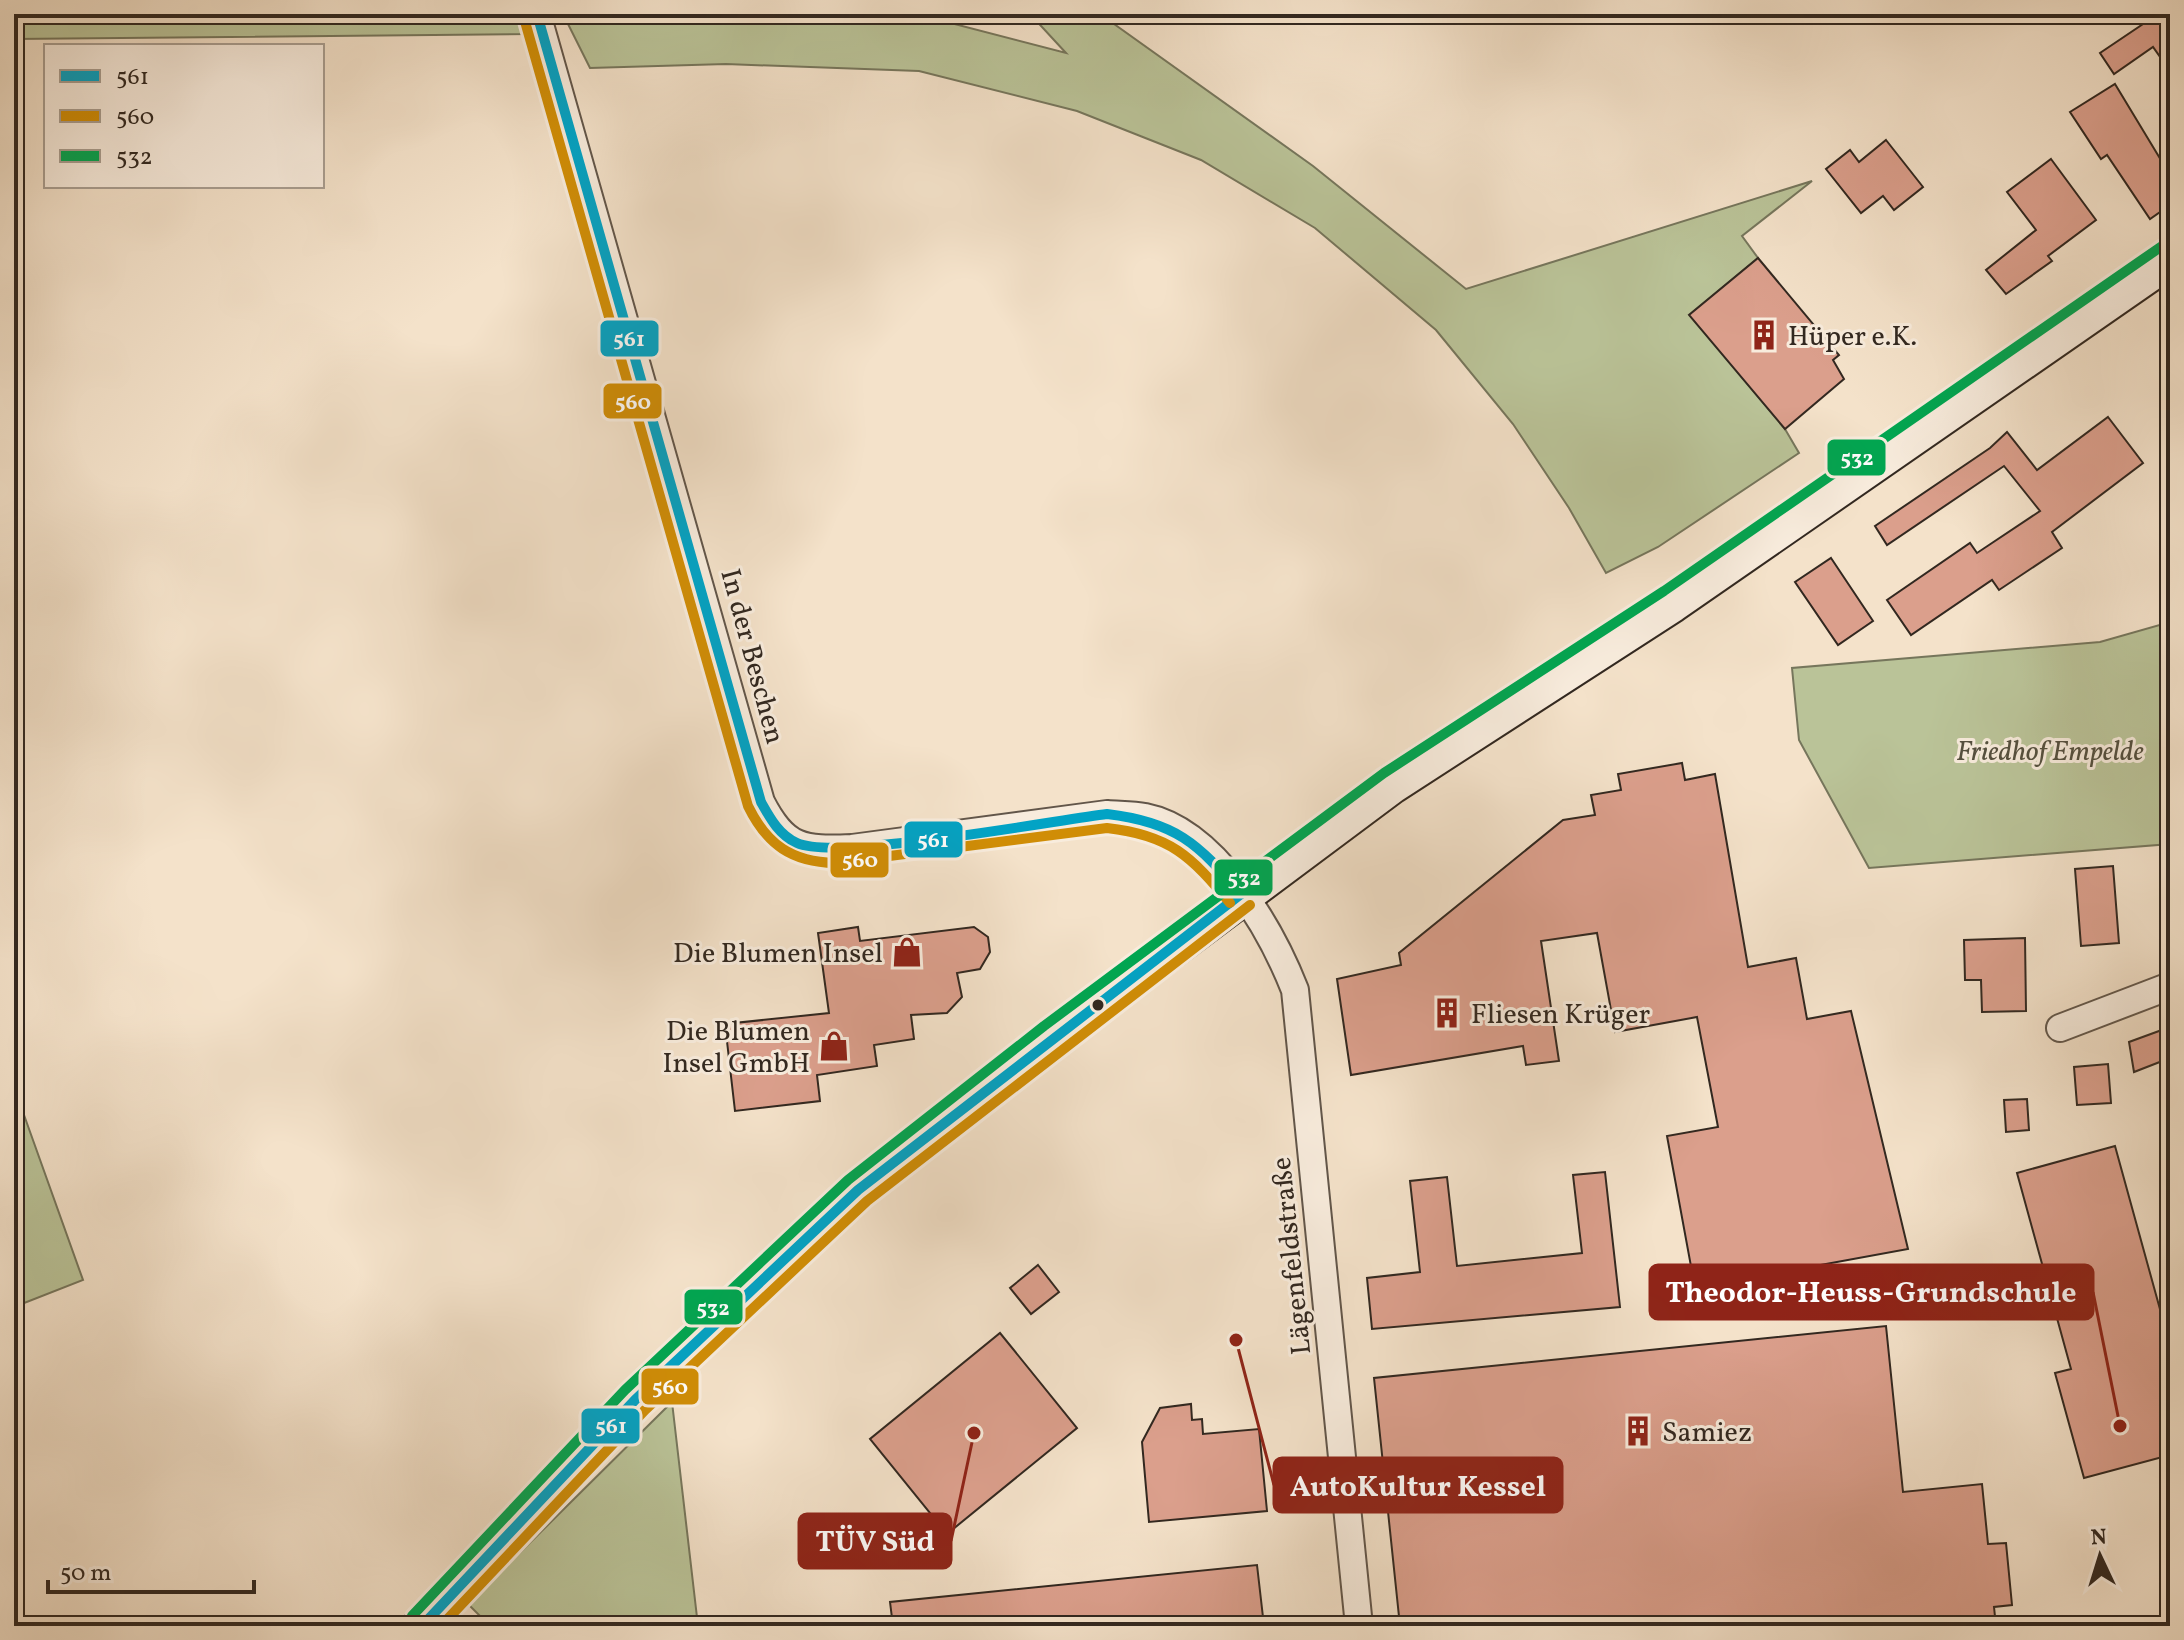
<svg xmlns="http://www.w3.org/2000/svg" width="2184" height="1640" viewBox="0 0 2184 1640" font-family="Vollkorn,serif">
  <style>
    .green { fill: #bac398; stroke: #76765c; stroke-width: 2 }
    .building { fill: #db9f8c; stroke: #322820; stroke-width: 2 }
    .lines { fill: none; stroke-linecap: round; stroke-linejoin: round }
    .street-casing { stroke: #62564a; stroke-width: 30 }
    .secondary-casing { stroke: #322820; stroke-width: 42 }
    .street { stroke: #f8ecdd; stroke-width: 26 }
    .secondary { stroke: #f8ecdd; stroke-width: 38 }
    .bus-1-casing { stroke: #f8ecdd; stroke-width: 16 }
    .bus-2-casing { stroke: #f8ecdd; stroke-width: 16 }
    .bus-3-casing { stroke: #f8ecdd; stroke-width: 16 }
    .bus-1 { stroke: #02a3c5; stroke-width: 10 }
    .bus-2 { stroke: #d08d06; stroke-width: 10 }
    .bus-3 { stroke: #00a651; stroke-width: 10 }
    .bus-dot { fill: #322820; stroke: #f8ecdd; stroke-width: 3 }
    .labels { text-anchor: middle; stroke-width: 6; stroke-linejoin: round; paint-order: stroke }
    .poi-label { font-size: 28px; fill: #322820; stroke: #f8ecdd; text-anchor: start }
    .street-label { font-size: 28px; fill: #322820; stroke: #f8ecdd }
    .park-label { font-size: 28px; font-style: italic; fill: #544f3e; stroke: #f8ecdd }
    .leader { fill: none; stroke: #8f2418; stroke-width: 3 }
    .callout-dot { fill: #8f2418; stroke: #f8ecdd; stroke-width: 3 }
    .callout { fill: #8f2418; stroke: #8f2418; stroke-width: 3 }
    .callout-label { font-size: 30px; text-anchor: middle; font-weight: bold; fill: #fff }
    .line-badge { stroke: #f8ecdd; stroke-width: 3 }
    .badge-label { font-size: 22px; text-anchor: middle; font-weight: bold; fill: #fff }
  </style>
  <rect width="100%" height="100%" fill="#f4e2ca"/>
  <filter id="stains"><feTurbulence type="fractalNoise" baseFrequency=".0025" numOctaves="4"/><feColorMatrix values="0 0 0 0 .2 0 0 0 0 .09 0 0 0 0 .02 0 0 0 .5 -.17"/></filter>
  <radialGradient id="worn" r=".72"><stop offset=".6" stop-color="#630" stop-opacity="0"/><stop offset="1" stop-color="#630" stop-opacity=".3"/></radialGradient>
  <!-- green -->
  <g class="green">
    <path d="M 14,14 L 519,14 L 528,34 L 14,39 Z"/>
    <path d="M 563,14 L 916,14 L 1066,53 L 1030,14 L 1100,14 L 1313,166 L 1466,289 L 1812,181 L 1742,236 L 1758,258 L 1690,315 L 1785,429 L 1799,453 L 1658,547 L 1606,573 L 1569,508 L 1513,424 L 1436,330 L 1315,228 L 1201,160 L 1077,111 L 919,71 L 726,64 L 590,68 Z"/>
    <path d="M 2170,622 L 2170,844 L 1869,868 L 1799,740 L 1792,668 L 2100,642 Z"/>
    <path d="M 14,1087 L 83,1280 L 14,1307 Z"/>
    <path d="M 672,1402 L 698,1626 L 490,1626 L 468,1604 Z"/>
  </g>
  <!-- building -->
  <g class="building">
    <path d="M 2158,14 L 2170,14 L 2170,71 L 2153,47 L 2114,74 L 2100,53 Z"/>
    <path d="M 2115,84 L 2170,175 L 2170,205 L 2150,219 L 2107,155 L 2101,159 L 2070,112 Z"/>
    <path d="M 1886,140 L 1923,187 L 1894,210 L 1883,196 L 1861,213 L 1826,169 L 1850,150 L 1859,162 Z"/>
    <path d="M 2051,159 L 2096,220 L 2048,256 L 2052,261 L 2006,294 L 1986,270 L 2036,230 L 2007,192 Z"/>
    <path d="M 1758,258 L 1839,355 L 1833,360 L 1844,379 L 1785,429 L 1689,315 Z"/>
    <path d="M 2108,417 L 2143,463 L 2052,532 L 2062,548 L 1999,590 L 1992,580 L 1911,635 L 1887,600 L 1970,543 L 1977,553 L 2040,511 L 2004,466 L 1887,545 L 1875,526 L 1990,448 L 2007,432 L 2037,470 Z"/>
    <path d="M 1831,558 L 1873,621 L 1838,645 L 1795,582 Z"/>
    <path d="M 1682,763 L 1685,780 L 1715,774 L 1748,967 L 1796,958 L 1807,1019 L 1851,1011 L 1908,1249 L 1695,1288 L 1667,1136 L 1718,1127 L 1697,1017 L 1615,1032 L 1597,933 L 1541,941 L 1559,1061 L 1526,1065 L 1523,1046 L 1351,1075 L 1337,979 L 1401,965 L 1399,953 L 1563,820 L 1595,815 L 1591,795 L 1621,790 L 1618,774 Z"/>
    <path d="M 2113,866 L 2119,943 L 2081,946 L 2075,869 Z"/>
    <path d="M 858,927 L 860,941 L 974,927 L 988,937 L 990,952 L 980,969 L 957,973 L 962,997 L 947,1013 L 911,1015 L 914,1039 L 874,1045 L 877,1066 L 817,1075 L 820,1101 L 735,1111 L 725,1024 L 829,1013 L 818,933 Z"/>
    <path d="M 2025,938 L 2026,1011 L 1982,1012 L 1981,980 L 1965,980 L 1964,940 Z"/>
    <path d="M 2170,1027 L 2170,1058 L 2134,1072 L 2129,1042 Z"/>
    <path d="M 2108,1064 L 2111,1103 L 2077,1105 L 2074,1067 Z"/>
    <path d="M 2027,1099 L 2029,1130 L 2006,1132 L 2004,1100 Z"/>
    <path d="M 2115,1146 L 2166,1331 L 2170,1331 L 2170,1455 L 2084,1478 L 2055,1373 L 2071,1369 L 2017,1173 Z"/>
    <path d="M 1605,1172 L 1620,1307 L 1372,1329 L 1367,1278 L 1420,1272 L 1410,1181 L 1447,1177 L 1457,1266 L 1582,1253 L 1573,1175 Z"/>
    <path d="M 1038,1265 L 1059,1292 L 1031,1314 L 1010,1288 Z"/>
    <path d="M 1886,1326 L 1903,1492 L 1982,1484 L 1988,1544 L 2006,1543 L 2012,1605 L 1994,1607 L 1996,1626 L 1400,1626 L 1374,1378 Z"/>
    <path d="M 1000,1333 L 1077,1428 L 947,1534 L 870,1439 Z"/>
    <path d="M 1191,1404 L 1192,1420 L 1202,1419 L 1203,1434 L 1259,1429 L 1267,1511 L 1149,1522 L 1142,1442 L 1160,1408 Z"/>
    <path d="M 1257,1565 L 1264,1626 L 893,1626 L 890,1602 Z"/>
  </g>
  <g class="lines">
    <!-- street casing -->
    <g class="street-casing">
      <g id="street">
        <path d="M 537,14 L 761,802 C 785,849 803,850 852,848 L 1107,814 C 1119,815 1133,815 1145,817 C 1215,831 1271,929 1295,990 L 1359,1626"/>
        <path d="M 2060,1028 L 2170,986"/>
      </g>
    </g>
    <!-- secondary casing -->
    <g class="secondary-casing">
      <path id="secondary" d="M 422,1626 L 635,1400 L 858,1190 L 1053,1037 L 1392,784 L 1672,603 L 2170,258"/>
    </g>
    <!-- street -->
    <use href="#street" class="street"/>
    <!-- secondary -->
    <use href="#secondary" class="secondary"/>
    <!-- bus-1 casing -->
    <g class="bus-1-casing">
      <g id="bus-1">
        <path d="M 537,14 L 761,802 C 770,818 779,835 797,843 C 837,861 1051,821 1107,814 C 1175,822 1198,843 1241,894"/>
        <path d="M 422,1626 L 635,1400 L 858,1190 L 1241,894"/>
      </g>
    </g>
    <!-- bus-2 casing -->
    <g class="bus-2-casing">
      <g id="bus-2">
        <path d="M 524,18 L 748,806 C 767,845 792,862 835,863 L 1107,828 C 1170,835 1191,856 1230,903"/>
        <path d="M 441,1626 L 645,1410 L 867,1201 L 1250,905"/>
      </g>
    </g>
    <!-- bus-3 casing -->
    <g class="bus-3-casing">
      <path id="bus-3" d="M 412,1616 L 625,1390 L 848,1180 L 1044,1026 L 1384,773 L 1664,591 L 2162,246"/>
    </g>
    <!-- bus-1 -->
    <use href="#bus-1" class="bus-1"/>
    <!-- bus-2 -->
    <use href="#bus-2" class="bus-2"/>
    <!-- bus-3 -->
    <use href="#bus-3" class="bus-3"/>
  </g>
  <!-- icons -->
  <defs>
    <g id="building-bare" transform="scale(2.4)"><path d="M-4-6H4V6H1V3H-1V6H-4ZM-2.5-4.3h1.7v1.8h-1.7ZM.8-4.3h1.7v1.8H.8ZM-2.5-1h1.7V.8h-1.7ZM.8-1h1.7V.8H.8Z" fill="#8f2418" stroke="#f8ecdd" stroke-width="2.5" paint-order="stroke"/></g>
    <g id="shop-bare" transform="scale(2.4)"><path d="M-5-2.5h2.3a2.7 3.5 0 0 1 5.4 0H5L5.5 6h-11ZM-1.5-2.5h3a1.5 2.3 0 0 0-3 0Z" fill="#8f2418" stroke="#f8ecdd" stroke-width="2.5" paint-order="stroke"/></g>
  </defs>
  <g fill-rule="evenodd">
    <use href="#building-bare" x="1764" y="335"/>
    <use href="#shop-bare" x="907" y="952"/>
    <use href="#building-bare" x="1447" y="1013"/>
    <use href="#shop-bare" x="834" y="1046"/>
    <use href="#building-bare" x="1638" y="1431"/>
  </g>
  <!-- markers -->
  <circle class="bus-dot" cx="1098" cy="1005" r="7"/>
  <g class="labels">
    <!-- poi labels -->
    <g class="poi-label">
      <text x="1788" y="345">Hüper e.K.</text>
      <text x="883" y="962" text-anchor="end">Die Blumen Insel</text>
      <text x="1471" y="1023">Fliesen Krüger</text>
      <text x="810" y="1040" text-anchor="end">Die Blumen<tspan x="810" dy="32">Insel GmbH</tspan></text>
      <text x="1662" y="1441">Samiez</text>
    </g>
    <!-- street labels -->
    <g class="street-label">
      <text transform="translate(754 656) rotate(75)" y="10">In der Beschen</text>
      <text transform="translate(1290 1256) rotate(-96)" y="10">Lägenfeldstraße</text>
    </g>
    <!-- park labels -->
    <g class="park-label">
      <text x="2050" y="760">Friedhof Empelde</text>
    </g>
  </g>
  <!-- callouts -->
  <path class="leader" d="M2120 1426L2093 1292M1236 1340L1274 1485M974 1433L951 1541"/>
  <g class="callout-dot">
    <circle cx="2120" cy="1426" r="8"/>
    <circle cx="1236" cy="1340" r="8"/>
    <circle cx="974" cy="1433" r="8"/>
  </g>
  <g class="callout">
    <rect x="1650" y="1265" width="443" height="54" rx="8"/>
    <rect x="1274" y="1458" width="288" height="54" rx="8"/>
    <rect x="799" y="1514" width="152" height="54" rx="8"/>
  </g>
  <g class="callout-label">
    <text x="1871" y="1302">Theodor-Heuss-Grundschule</text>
    <text x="1418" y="1496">AutoKultur Kessel</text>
    <text x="875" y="1551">TÜV Süd</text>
  </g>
  <g class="line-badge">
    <rect x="599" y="319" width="61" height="39" rx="8" fill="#02a3c5"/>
    <rect x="602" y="382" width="61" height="38" rx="8" fill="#d08d06"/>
    <rect x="1826" y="438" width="61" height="39" rx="8" fill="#00a651"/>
    <rect x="903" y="820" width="61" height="39" rx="8" fill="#02a3c5"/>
    <rect x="829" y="841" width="61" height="38" rx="8" fill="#d08d06"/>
    <rect x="1213" y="858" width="61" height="39" rx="8" fill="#00a651"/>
    <rect x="683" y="1288" width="61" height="38" rx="8" fill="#00a651"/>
    <rect x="640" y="1367" width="60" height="39" rx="8" fill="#d08d06"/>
    <rect x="580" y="1407" width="61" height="38" rx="8" fill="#02a3c5"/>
  </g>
  <g class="badge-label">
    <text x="629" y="346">561</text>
    <text x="633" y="409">560</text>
    <text x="1857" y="465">532</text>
    <text x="933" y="847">561</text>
    <text x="860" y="867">560</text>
    <text x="1244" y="885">532</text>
    <text x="713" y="1315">532</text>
    <text x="670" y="1394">560</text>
    <text x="611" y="1433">561</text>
  </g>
  <!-- margin -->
  <rect width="2184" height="1640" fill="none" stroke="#f4e2ca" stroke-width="48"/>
  <rect x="16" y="16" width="2152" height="1608" fill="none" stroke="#322820" stroke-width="4"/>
  <rect x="24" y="24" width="2136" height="1592" fill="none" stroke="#322820" stroke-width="2"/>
  <!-- legend -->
  <rect x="44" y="44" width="280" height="144" fill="#f8ecdd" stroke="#a99e91" stroke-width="2"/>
  <rect x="60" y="70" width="40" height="12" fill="#02a3c5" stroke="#a99e91" stroke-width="2"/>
  <text x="116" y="84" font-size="24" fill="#322820">561</text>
  <rect x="60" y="110" width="40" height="12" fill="#d08d06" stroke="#a99e91" stroke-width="2"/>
  <text x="116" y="124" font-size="24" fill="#322820">560</text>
  <rect x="60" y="150" width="40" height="12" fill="#00a651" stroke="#a99e91" stroke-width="2"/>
  <text x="116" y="164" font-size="24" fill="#322820">532</text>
  <!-- north arrow -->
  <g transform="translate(2100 1556) rotate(356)" stroke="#f8ecdd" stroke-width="6" paint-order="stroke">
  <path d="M0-6L14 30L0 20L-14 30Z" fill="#322820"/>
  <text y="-12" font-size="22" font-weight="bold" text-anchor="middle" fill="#322820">N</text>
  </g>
  <!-- scale -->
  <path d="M48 1580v12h206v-12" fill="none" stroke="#322820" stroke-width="4"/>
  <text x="60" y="1580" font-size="24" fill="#322820" stroke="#f8ecdd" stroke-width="6" paint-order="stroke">50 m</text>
  <rect width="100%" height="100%" filter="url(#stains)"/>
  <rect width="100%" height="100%" fill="url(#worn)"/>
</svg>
